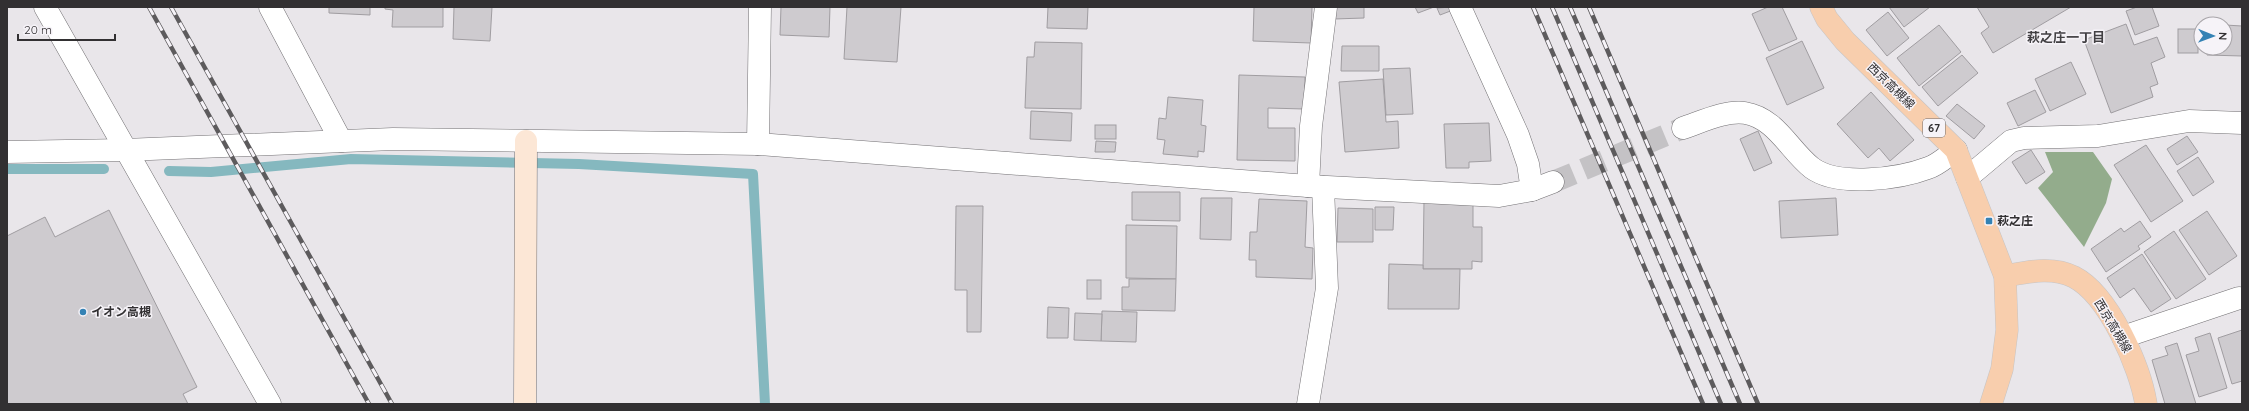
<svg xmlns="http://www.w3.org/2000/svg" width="2249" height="411" viewBox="0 0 2249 411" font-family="Quicksand,'Noto Sans JP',sans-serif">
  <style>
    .forest { fill: #93ac8c }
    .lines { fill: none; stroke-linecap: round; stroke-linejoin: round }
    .stream { stroke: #85b8bf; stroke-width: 10 }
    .building { fill: #cecbcf; stroke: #a09da1 }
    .street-tunnel { stroke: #c4c2c5; stroke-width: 22; stroke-dasharray: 22 11; stroke-linecap: butt }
    .street-casing { stroke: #737174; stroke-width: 23 }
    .secondary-casing { stroke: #737174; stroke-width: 23 }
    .primary-casing { stroke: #c6c5c6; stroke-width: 23 }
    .street { stroke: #fff; stroke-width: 22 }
    .secondary { stroke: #fce7d6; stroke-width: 22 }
    .primary { stroke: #f8cead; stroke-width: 22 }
    .rail-casing { stroke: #5d5b5d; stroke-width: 4.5 }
    .rail { stroke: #f6f3f8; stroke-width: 3; stroke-dasharray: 9; stroke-linecap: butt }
    .poi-dot { fill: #3482b4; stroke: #f6f3f8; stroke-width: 1.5 }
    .labels { text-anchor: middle; stroke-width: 3; stroke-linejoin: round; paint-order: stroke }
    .shield { fill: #f6f3f8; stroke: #6d6a6d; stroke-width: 1 }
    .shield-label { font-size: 11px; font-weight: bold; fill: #323032 }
    .street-label { font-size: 12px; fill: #323032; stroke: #f6f3f8 }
    .poi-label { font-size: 12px; font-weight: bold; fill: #323032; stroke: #f6f3f8; text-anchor: start }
    .neighbourhood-label { font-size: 13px; font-weight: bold; fill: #424043; stroke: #f6f3f8 }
  </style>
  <rect width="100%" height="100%" fill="#e9e6ea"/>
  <!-- forest -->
  <path class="forest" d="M 2045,152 L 2093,152 L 2112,179 L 2106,203 L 2084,247 L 2038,188 L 2053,172 Z"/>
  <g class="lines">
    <!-- stream -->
    <g class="stream">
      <path d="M 7,169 L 104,169"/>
      <path d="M 169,171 L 211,172 L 351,159 L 579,164 L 753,174 L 765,404"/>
    </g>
  </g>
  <!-- building -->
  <g class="building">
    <path d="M 329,7 L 370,7 L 370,15 L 329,13 Z"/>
    <path d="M 385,7 L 443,7 L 443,27 L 392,27 L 393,10 L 385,9 Z"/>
    <path d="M 454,7 L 492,7 L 490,41 L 453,39 Z"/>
    <path d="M 781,7 L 830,7 L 829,37 L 780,35 Z"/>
    <path d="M 847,7 L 901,7 L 897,62 L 844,59 Z"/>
    <path d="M 1048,7 L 1088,7 L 1087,29 L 1047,28 Z"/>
    <path d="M 1254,7 L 1312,7 L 1311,43 L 1253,41 Z"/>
    <path d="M 1333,7 L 1364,7 L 1364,18 L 1334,19 Z"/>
    <path d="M 1415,7 L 1434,7 L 1418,13 Z"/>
    <path d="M 1452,7 L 1453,10 L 1440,15 L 1437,8 Z"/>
    <path d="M 1768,7 L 1782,7 L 1797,39 L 1769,51 L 1752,14 Z"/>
    <path d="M 1889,7 L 1930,7 L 1904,27 Z"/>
    <path d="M 1977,7 L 2071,7 L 1993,53 L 1981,33 L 1989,27 Z"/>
    <path d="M 2137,7 L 2152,7 L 2159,26 L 2135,35 L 2126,11 Z"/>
    <path d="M 1888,12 L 1909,38 L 1887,56 L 1866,30 Z"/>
    <path d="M 2126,24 L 2134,45 L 2157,37 L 2165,57 L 2151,63 L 2158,84 L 2150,87 L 2153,97 L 2111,113 L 2084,40 Z"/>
    <path d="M 1939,25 L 1961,52 L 1919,86 L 1897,58 Z"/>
    <path d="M 2225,25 L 2242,26 L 2242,56 L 2207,55 L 2208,48 L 2225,48 Z"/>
    <rect x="2178" y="29" width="20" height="24"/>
    <path d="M 1802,41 L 1824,88 L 1787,105 L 1766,58 Z"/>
    <path d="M 1035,42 L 1082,43 L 1081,109 L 1025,108 L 1027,57 L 1034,57 Z"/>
    <path d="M 1342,46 L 1379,46 L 1379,71 L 1341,71 Z"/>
    <path d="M 1962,55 L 1978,73 L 1938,106 L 1922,87 Z"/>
    <path d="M 2071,62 L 2086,94 L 2050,111 L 2035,79 Z"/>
    <path d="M 1410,68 L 1413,114 L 1386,115 L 1383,69 Z"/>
    <path d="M 1239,75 L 1305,77 L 1304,109 L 1268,108 L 1268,128 L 1295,128 L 1295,161 L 1237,160 Z"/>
    <path d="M 1383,79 L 1386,122 L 1398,121 L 1399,148 L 1345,152 L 1339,82 Z"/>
    <path d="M 2035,90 L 2046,112 L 2018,126 L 2007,103 Z"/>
    <path d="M 1871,92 L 1914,140 L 1890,161 L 1879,148 L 1868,158 L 1837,124 Z"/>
    <path d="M 1168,97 L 1203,100 L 1201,125 L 1206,126 L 1204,152 L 1198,151 L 1198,157 L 1163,154 L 1165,140 L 1157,139 L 1159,118 L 1166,119 Z"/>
    <path d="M 1957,104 L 1985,126 L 1974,139 L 1946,116 Z"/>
    <path d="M 1031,111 L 1072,113 L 1071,141 L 1030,139 Z"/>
    <path d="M 1489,123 L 1491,161 L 1469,162 L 1469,168 L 1446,168 L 1444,124 Z"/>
    <rect x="1095" y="125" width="21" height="14"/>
    <path d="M 1758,131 L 1772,163 L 1754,171 L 1740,139 Z"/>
    <path d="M 2187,136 L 2198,152 L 2177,165 L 2167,149 Z"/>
    <path d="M 1096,141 L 1116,142 L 1115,152 L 1095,152 Z"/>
    <path d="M 2146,145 L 2183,201 L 2151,222 L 2114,165 Z"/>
    <path d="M 2031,150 L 2045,172 L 2026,184 L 2012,162 Z"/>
    <path d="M 2198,157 L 2214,182 L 2193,196 L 2177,171 Z"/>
    <path d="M 1132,192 L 1180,192 L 1180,221 L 1132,220 Z"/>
    <path d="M 1201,198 L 1232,198 L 1231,240 L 1200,239 Z"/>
    <path d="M 1836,198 L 1838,235 L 1781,238 L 1779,201 Z"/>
    <path d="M 1259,199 L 1307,201 L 1305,247 L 1313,248 L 1312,279 L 1256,277 L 1256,260 L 1249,260 L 1250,232 L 1257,232 Z"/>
    <path d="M 1424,201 L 1473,202 L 1473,227 L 1482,227 L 1482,262 L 1472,261 L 1472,269 L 1423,269 Z"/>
    <path d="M 956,206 L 983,206 L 981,332 L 967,332 L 967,290 L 955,290 Z"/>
    <path d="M 1375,207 L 1394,207 L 1393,230 L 1375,230 Z"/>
    <path d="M 1338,208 L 1373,209 L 1373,242 L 1337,242 Z"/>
    <path d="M 109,210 L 197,387 L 183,394 L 188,404 L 7,404 L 7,236 L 45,217 L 55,237 Z"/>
    <path d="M 2207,211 L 2237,256 L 2209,275 L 2179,230 Z"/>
    <path d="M 2140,221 L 2151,237 L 2138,246 L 2140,249 L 2106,272 L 2091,249 L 2121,228 L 2124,232 Z"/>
    <path d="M 1126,225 L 1177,226 L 1176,279 L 1126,278 Z"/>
    <path d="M 2174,231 L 2206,279 L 2176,299 L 2144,252 Z"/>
    <path d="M 2142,254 L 2171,299 L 2151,312 L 2134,288 L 2120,298 L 2107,278 Z"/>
    <path d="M 1389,264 L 1423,265 L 1423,269 L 1460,269 L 1459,309 L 1388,309 Z"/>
    <path d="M 1129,279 L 1176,279 L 1175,311 L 1122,310 L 1122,287 L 1129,287 Z"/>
    <rect x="1087" y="280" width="14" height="19"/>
    <path d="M 1048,307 L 1069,308 L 1068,338 L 1047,338 Z"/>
    <path d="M 1102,311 L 1137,312 L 1136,342 L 1101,341 Z"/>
    <path d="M 1075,313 L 1102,314 L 1101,341 L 1074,340 Z"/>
    <path d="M 2242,330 L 2242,381 L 2232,384 L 2218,338 Z"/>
    <path d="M 2210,333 L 2227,388 L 2199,397 L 2186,355 L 2199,351 L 2195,338 Z"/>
    <path d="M 2177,343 L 2196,404 L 2165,404 L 2152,360 L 2168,355 L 2165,347 Z"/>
  </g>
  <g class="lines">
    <!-- street-tunnel -->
    <path class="street-tunnel" d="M 1553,182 L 1683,128"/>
    <!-- street casing -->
    <g class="street-casing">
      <g id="street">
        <path d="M 45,7 L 270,404"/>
        <path d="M 270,7 L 341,141"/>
        <path d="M 1460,7 L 1518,135 L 1528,164 L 1532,190"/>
        <path d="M 1683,128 C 1701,122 1726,110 1745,113 C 1776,118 1789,150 1812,168 C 1838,187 1899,179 1928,168 C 1938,165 1947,156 1956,150"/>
        <path d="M 758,144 L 760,7"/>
        <path d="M 7,152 L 125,150 L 393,139 L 758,144 L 1308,186 L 1499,196 L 1532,190 L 1553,182"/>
        <path d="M 1967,178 L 2011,141 L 2024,138 L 2098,136 L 2189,121 L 2242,123"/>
        <path d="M 1308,186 L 1311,126 L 1326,7"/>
        <path d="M 2123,337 L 2239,298"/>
        <path d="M 1308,404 L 1327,288 L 1323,187"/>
      </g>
    </g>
    <!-- secondary casing -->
    <g class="secondary-casing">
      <path id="secondary" d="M 525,404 L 526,141"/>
    </g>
    <!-- primary casing -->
    <g class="primary-casing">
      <g id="primary">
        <path d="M 1821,7 L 1827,19 L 1845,41 L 1956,150 L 2005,276 L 2007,330 L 2002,369 L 1991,404"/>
        <path d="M 2005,276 C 2028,272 2052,266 2074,277 C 2109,295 2140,367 2146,404"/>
      </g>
    </g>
    <!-- street -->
    <use href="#street" class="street"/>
    <!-- secondary -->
    <use href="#secondary" class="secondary"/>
    <!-- primary -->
    <use href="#primary" class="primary"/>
    <!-- rail casing -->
    <g class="rail-casing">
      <g id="rail">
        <path d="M 149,7 L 369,404"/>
        <path d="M 171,7 L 392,404"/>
        <path d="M 1533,7 L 1703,404"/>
        <path d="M 1552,7 L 1721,404"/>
        <path d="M 1570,7 L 1740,404"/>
        <path d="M 1589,7 L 1758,404"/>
      </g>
    </g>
    <!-- rail -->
    <use href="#rail" class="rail"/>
  </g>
  <!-- markers -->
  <g class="poi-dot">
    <rect x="1985" y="217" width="8" height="8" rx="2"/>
    <circle cx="83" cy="312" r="4"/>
  </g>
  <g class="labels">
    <!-- shield labels -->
    <rect class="shield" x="1923" y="119" width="22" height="18" rx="3"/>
    <g class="shield-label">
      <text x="1934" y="132">67</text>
    </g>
    <!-- street labels -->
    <g class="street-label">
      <text transform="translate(1891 86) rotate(44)" y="4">西京高槻線</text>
      <text transform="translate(2113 326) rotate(59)" y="4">西京高槻線</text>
    </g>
    <!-- poi labels -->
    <g class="poi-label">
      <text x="1997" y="225">萩之庄</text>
      <text x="91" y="316">イオン高槻</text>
    </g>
    <!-- neighbourhood labels -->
    <g class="neighbourhood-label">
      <text x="2066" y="42">萩之庄一丁目</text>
    </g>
  </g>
  <!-- border -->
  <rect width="2249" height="411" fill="none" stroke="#323032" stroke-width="16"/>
  <!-- north arrow -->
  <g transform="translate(2213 36) rotate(91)"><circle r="19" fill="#f6f3f8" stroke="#a8a5a9"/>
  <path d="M0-3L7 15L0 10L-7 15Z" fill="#3482b4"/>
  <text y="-6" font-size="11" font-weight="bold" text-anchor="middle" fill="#323032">N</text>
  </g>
  <!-- scale -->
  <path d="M18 34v6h97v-6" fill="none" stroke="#323032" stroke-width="2"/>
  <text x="24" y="34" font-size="12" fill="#323032" stroke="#f6f3f8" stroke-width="3" paint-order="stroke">20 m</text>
</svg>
